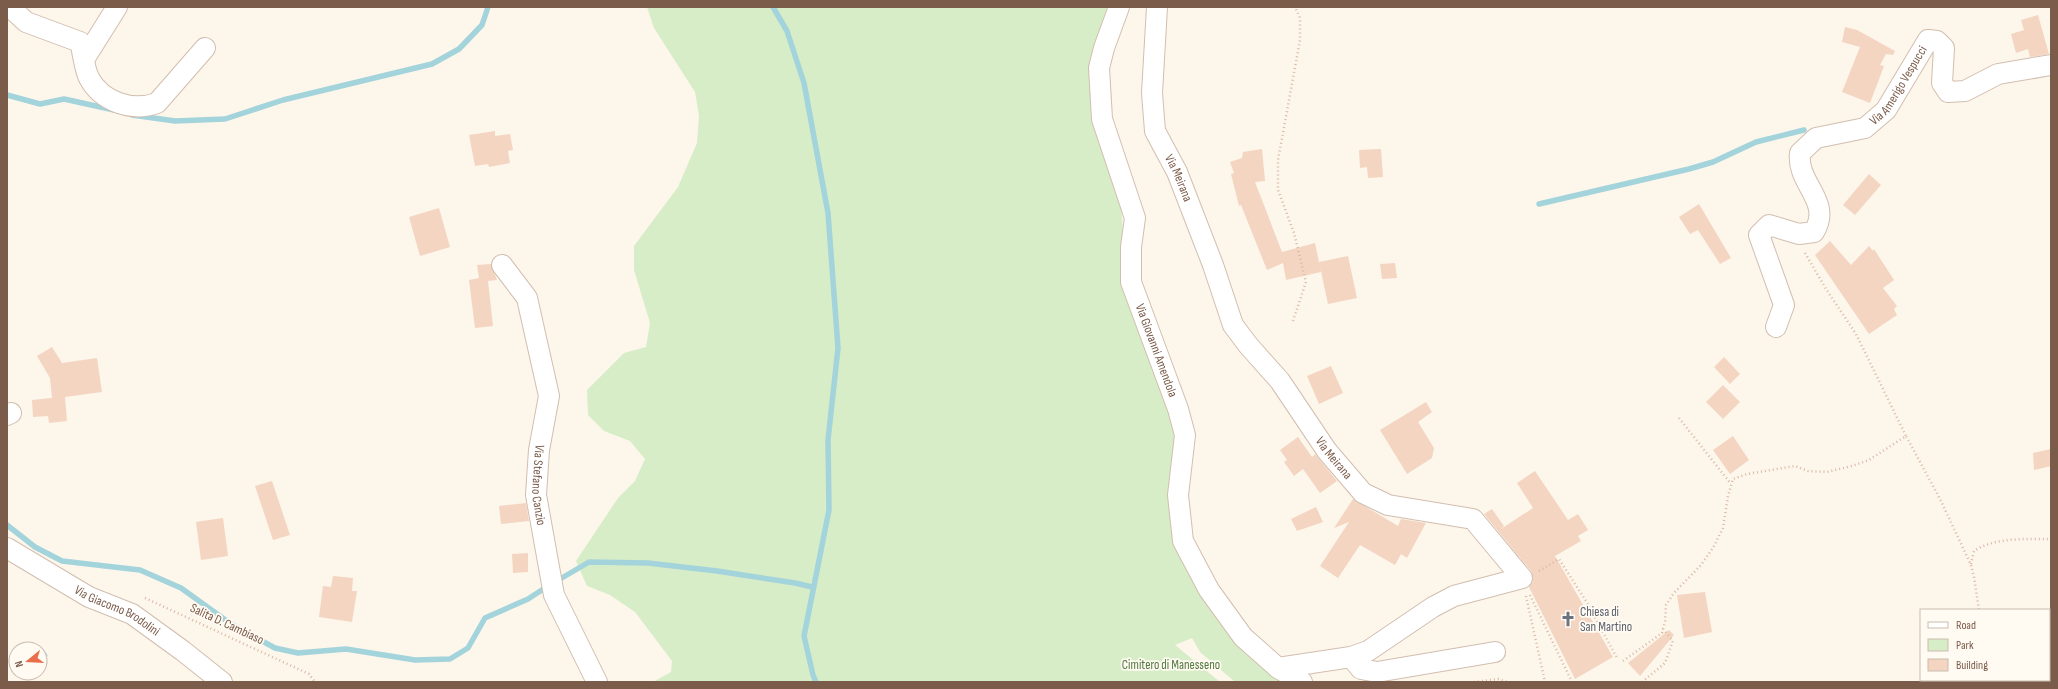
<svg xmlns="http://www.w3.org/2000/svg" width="2058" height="689" font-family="'Sofia Sans Condensed',sans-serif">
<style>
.green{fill:#d7edc7}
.water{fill:#bde3e9;stroke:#a3d3db}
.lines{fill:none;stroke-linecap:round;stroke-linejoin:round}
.stream{stroke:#a3d3db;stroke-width:5.5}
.building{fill:#f4d5c1}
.minor-casing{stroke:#d2beaf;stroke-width:22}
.path{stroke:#dab8a3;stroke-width:2.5;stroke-dasharray:1 3;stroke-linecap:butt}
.minor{stroke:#fff;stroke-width:20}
.labels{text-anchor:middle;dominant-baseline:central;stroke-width:3.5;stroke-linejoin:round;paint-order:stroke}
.street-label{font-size:13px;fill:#7b5c4b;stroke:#fffaf2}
.worship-label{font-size:13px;fill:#5b616d;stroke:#fffaf2;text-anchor:start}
.park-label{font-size:13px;fill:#527a40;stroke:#fffaf2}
</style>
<rect width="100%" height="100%" fill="#fdf6eb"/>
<!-- green -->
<path class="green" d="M647,7h461l-17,48 -1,37 8,49 23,61 4,61 56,149 -11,70 48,132 46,55 18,13h-47l-35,-30 -8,-14 -17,7 45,37h-567l18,-10 1,-11 -37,-49 -25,-17 -23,-9 -11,-25 42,-63 17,-17 10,-22 -15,-18 -26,-10 -16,-16 -1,-25 37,-37 22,-6 4,-24 -16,-53v-24l44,-59 19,-44 2,-27 -4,-24 -41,-64z"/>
<!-- water -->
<path class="water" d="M19,645l12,3h11l5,7 -1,5 -6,5v-16h-24v6l-1,-6z"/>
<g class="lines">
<!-- stream -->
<path class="stream" d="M773,7l14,24 17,52 24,130 10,135 -10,92 1,70 -25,126 9,39 3,7
M7,95l33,9 24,-5 50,11
M132,115l43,6 50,-2 58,-19 149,-36 27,-15 23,-24 6,-18
M1539,204l150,-35 24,-7 43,-20 48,-12
M7,525l28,22 27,14 78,9 41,18 50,36 44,24 23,5 48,-4 69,11 35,-1 18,-11 17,-30 43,-19 20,-13
M555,582l34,-20 59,1 69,8 78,12 17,4"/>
</g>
<!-- building -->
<path class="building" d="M2038,15l11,39 -19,3 -2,-8 -12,4 -5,-19 13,-4 -3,-10z
M1845,27l12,3 38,21 -2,4 -7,-1 -6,11 4,1 -14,37 -28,-11 18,-45 -18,-5z
M495,131v5l15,-2 3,16 -5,1 2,12 -21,4 -1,-3 -13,2 -6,-31z
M1262,149l3,32 -10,1 27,70 33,-9 6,29 -35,8 -3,-17 -16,7 -26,-65 -2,1 -8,-32 3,-1 -4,-11 12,-4 1,-6z
M1381,149l2,28 -15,1 -1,-11 -7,1 -1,-18z
M1869,174l12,11 -26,30 -12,-10z
M1699,204l32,54 -11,6 -22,-34 -8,4 -11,-17z
M439,208l11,39 -30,9 -11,-39z
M1830,241l21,24 18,-19 4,5 1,-2 20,31 -11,8 14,18 -3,3 3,6 -28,19 -54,-79z
M1348,256l9,42 -29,6 -9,-42z
M1395,263l2,15 -15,1 -2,-15z
M491,264l6,16 -9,1 5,45 -18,2 -6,-48 10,-2 -2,-13z
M52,347l10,16 35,-5 5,34 -37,5 2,24 -18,2 -1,-7 -15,1 -1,-17 20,-2 -2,-20 -13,-22z
M1724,357l16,17 -10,10 -16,-17z
M1331,366l12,27 -24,11 -12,-28z
M1723,385l17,17 -17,17 -17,-17z
M1426,402l6,10 -14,10 16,26 -2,10 -25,16 -27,-44z
M1733,436l16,24 -19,14 -17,-24z
M1298,437l14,20 3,-3 22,27 -17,12 -17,-24 -9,7 -10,-14 3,-2 -7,-10z
M2051,449v17l-17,4 -1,-17z
M1535,471l33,49 10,-6 10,16 -10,6 3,5 -26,15 58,101 -38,22 -46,-92 4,-6 -2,-10 -47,-57 8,-5 12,17 -3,3 32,-21 -16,-25z
M272,481l18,54 -17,5 -18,-54z
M1353,499l45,27 3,-7 25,4 -19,35 -6,-4 -6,11 -35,-20 -22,33 -18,-12 29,-44 -15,6z
M526,503l3,18 -28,3 -2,-18z
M1316,507l7,15 -26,9 -6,-12z
M223,518l5,38 -27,4 -5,-38z
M528,553v19l-15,1 -1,-19z
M333,576l20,2 -1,13h5l-5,31 -33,-5 4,-31 8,1z
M1705,592l7,40 -28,6 -7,-43z
M1669,630l5,5 -34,41 -12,-13z"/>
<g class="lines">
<defs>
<g id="minor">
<path id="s1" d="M1119,7l-15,41 -5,20 3,51 33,99 -4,29v35l47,127 7,26 -7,60 5,46 26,49 34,47 35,31 24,14"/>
<path id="s2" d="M1157,7l-5,86 3,38 22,41 36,93 20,60 15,20 32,36 47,70 36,42 25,12 85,14 49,59 -68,18 -21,11 -65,44 -17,6 -73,11"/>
<path d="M7,8l5,1 14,13 54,20c3,10 4,26 9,36 13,24 43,34 68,25l48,-55"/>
<path d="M85,58l32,-51"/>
<path id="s3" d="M502,265l25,33 22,98 -10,54 -3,45 18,100 43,87"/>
<path id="s4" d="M1776,327l8,-22 -25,-70 10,-10 30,9 15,-2c19,-31 -18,-48 -14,-79l16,-15 49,-10 21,-18 42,-70 9,1 7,7 -2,35 6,9 17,-1 33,-17 53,-9"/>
<path d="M7,415l4,-2"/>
<path id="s5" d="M7,548l82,49 43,17 51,37 39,31"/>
<path d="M1351,657l10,12 16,3 118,-20"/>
</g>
</defs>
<!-- minor casing -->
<use href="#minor" class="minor-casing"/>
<!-- path -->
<path class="path" d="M1805,253l21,36 30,45 50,102
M1293,321l13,-39 -12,-49 -16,-43v-30l22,-120v-22l-5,-11
M1679,418l52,66
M1971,564l3,-13c21,-14 53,-12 77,-12
M1539,571l20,-12 27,42 31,57
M1530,595l42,87
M1526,596l19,86
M145,598l164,76 6,8
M1623,661l39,-28 3,-11 1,-17 8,-12 27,-28 12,-17 10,-20 5,-32 5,-17 14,-5 48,-8 13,5 19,1 25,-6 17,-6 37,-24 34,63 31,66 3,12 5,33
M1474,682l24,-3 9,3
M1642,682l23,-19 8,-22 -10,-12
M2004,682v-2"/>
<!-- minor -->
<use href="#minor" class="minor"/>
</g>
<!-- icons -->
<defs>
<symbol id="church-bare" viewBox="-9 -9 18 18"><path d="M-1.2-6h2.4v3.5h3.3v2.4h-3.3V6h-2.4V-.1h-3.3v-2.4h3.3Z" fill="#6b7280" stroke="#fffaf2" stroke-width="2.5" paint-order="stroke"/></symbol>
</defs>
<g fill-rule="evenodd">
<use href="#church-bare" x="1557" y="608" width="22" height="22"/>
</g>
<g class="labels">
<!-- street labels -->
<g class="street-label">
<text stroke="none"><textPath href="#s4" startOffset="369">Via Amerigo Vespucci</textPath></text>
<text stroke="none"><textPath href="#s2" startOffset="177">Via Meirana</textPath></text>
<text stroke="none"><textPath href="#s1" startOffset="357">Via Giovanni Amendola</textPath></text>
<text stroke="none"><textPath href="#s2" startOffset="501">Via Meirana</textPath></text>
<text stroke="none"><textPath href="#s3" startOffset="232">Via Stefano Canzio</textPath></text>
<text stroke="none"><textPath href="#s5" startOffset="127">Via Giacomo Brodolini</textPath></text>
<text transform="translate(227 624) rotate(25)">Salita D. Cambiaso</text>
</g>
<!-- worship labels -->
<g class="worship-label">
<text x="1580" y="612">Chiesa di<tspan x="1580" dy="15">San Martino</tspan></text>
</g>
<!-- park labels -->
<g class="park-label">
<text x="1171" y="665">Cimitero di Manesseno</text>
</g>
</g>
<!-- border -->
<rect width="2058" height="689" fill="none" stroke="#7b5c4b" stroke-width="16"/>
<!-- legend -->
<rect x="1920" y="609" width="130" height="72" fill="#fffaf2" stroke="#cabbaf"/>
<rect x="1928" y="622" width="20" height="6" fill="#ffffff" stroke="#cabbaf"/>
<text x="1956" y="629" font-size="12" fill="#7b5c4b">Road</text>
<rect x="1928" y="639" width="20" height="12" fill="#d7edc7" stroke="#cabbaf"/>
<text x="1956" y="649" font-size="12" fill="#7b5c4b">Park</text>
<rect x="1928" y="659" width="20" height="12" fill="#f4d5c1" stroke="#cabbaf"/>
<text x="1956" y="669" font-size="12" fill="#7b5c4b">Building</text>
<!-- north arrow -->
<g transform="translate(28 661) rotate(252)"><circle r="19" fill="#fffaf2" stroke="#cabbaf"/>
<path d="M0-3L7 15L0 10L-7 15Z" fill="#eb6e4c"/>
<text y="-6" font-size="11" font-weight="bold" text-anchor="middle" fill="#7b5c4b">N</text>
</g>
</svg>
